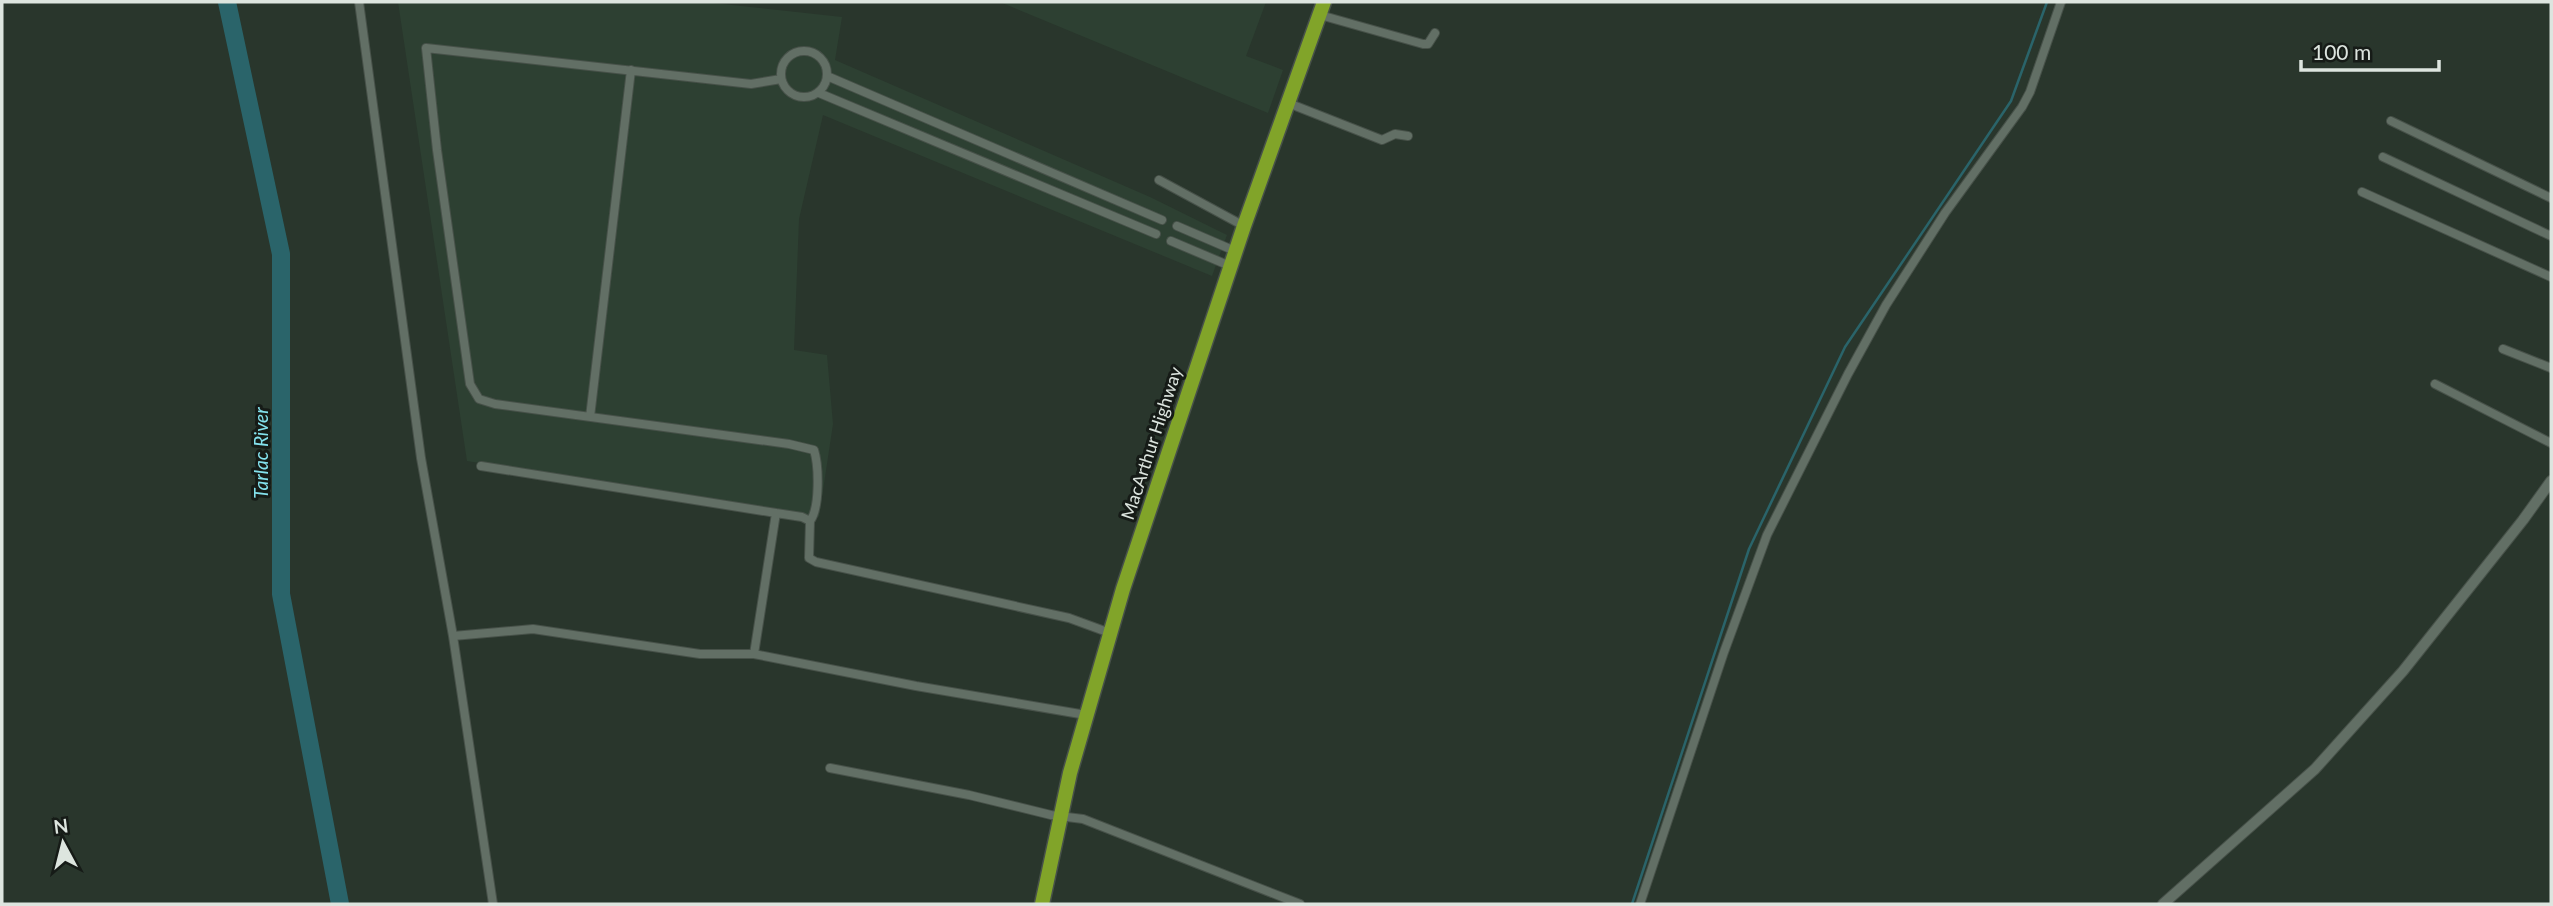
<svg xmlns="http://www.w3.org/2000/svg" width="2553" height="906" font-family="Lato,sans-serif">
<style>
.built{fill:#2d4032}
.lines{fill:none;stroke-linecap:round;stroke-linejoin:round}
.stream{stroke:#2a646a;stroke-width:2.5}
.river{stroke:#2a646a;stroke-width:18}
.minor-casing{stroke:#475149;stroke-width:10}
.tertiary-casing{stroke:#475149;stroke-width:12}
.trunk-casing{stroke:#475149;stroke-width:17}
.minor{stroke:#626f65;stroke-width:8}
.tertiary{stroke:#626f65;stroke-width:10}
.trunk{stroke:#81a429;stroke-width:14}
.labels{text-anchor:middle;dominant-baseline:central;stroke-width:6;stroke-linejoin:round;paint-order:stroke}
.street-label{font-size:18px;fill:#dde5df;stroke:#161b17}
.water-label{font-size:19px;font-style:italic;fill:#84e2ed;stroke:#161b17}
</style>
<rect width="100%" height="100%" fill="#29362c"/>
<!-- built -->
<path class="built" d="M398,2h307l137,15 -7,43 315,137 77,38 -15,41 -389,-161 -24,104 -5,131 33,5 6,69 -14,93 -352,-56z
M1000,2h266l-20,54 37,14 -15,43z"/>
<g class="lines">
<!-- stream -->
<path class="stream" d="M1632,904l117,-355 96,-202 166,-246 36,-99"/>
<!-- river -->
<path class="river" d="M227,2l54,252v340l59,310"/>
<defs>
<path id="minor" d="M359,2l62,456 32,178 40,268
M1320,15l103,29h5l7,-11
M781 74a23 23 0 1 1 46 0a23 23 0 1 1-46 0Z
M827,76l335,144
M781,79l-30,5 -325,-36 11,102 33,234 9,15 16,5 294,40 25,6c5,16 6,58 -4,71
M819,93l337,141
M1288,103l94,37 13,-6 13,2
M2391,121l160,77
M2383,157l168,79
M1159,180l85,46
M2362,192l189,85
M1177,226l58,25
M1171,241l59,25
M2503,349l48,19
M2435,384l116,59
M590,417l41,-347
M481,466l295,47 -22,141
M776,513l26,4 8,4 -1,37 7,4 253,56 41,15
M453,636l80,-7 167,25h54l162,32 170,29
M830,768l139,27 82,20 32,4 217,85
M1640,904l84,-252 43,-117 81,-161 38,-69 59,-92 77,-106 8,-15 31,-90"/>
<path id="tertiary" d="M2163,904l152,-135 88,-98 120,-151 28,-39"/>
<path id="trunk" d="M1042,904l28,-131 53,-184 121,-363 80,-224"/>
</defs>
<!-- minor casing -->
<use href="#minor" class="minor-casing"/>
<!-- tertiary casing -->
<use href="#tertiary" class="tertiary-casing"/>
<!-- trunk casing -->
<use href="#trunk" class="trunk-casing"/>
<!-- minor -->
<use href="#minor" class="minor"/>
<!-- tertiary -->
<use href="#tertiary" class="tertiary"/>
<!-- trunk -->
<use href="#trunk" class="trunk"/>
</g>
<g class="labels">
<!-- street labels -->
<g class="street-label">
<text transform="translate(1151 443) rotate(-72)">MacArthur Highway</text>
</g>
<!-- water labels -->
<g class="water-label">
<text transform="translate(260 453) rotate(-90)">Tarlac River</text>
</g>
</g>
<!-- border -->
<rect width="2553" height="906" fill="none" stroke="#dde5df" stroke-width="7"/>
<!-- north arrow -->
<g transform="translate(63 843) rotate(353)" stroke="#161b17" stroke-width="5" paint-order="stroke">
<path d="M0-5L12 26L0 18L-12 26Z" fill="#dde5df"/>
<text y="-10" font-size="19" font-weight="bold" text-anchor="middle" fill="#dde5df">N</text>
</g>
<!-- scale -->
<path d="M2301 60v10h138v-10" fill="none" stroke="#dde5df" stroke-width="3.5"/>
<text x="2312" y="60" font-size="21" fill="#dde5df" stroke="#161b17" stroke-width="5" paint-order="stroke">100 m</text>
</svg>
